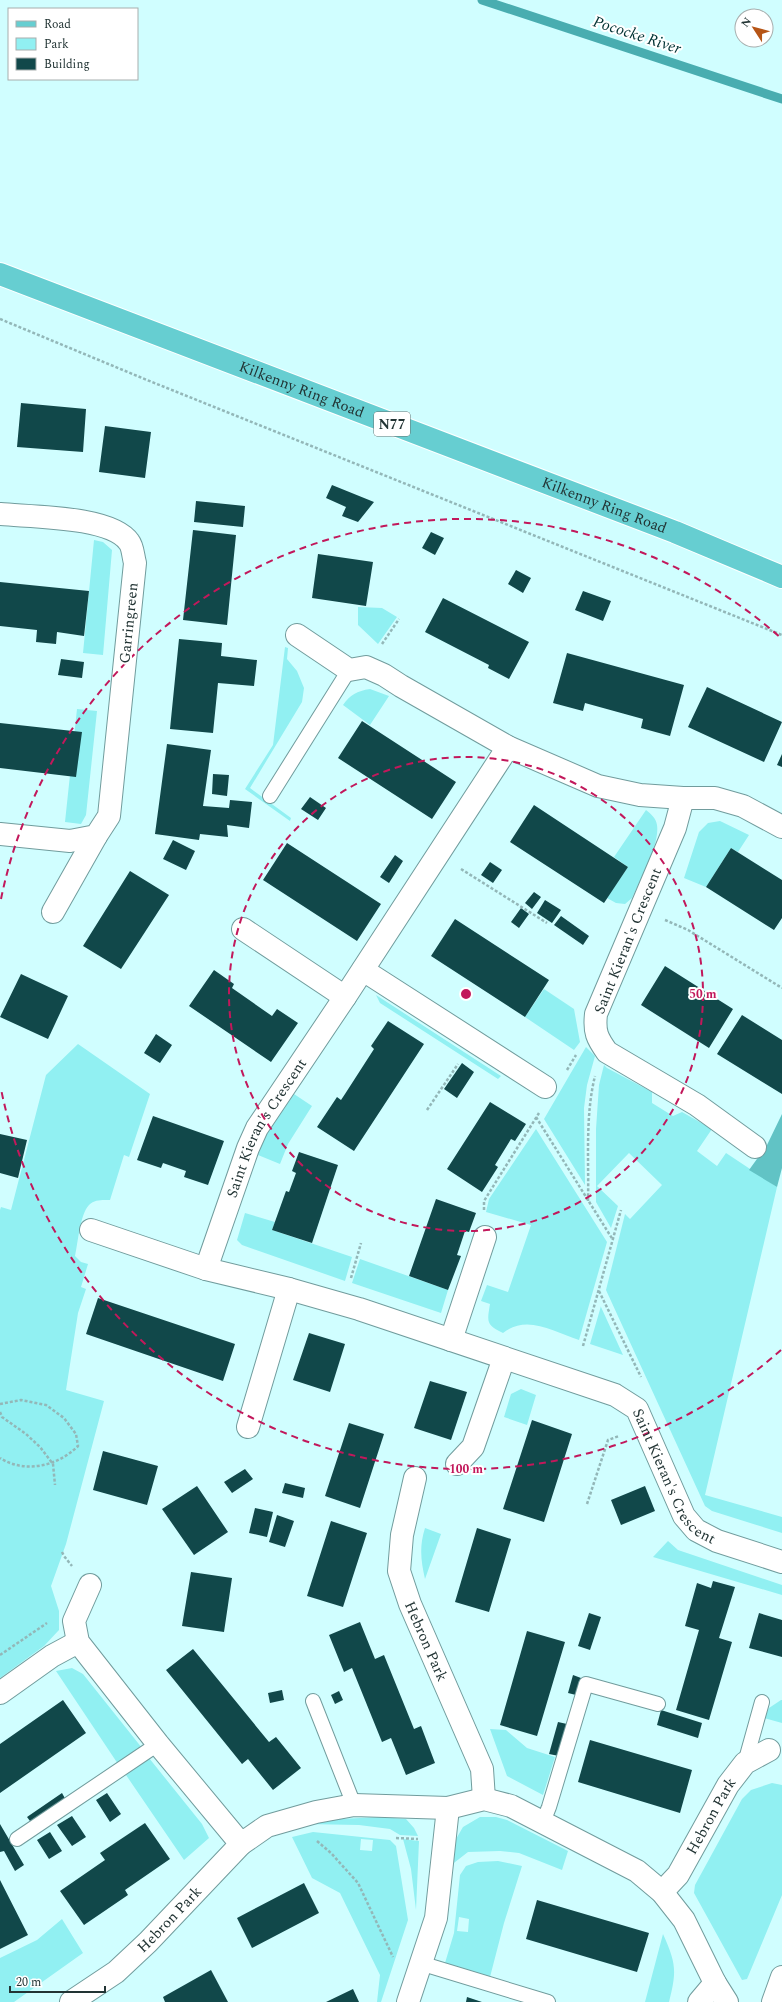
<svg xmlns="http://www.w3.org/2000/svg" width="782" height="2002" font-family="Spectral,serif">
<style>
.green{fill:#91f0f2;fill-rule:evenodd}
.forest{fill:#61c3c5}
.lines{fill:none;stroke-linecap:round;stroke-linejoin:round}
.stream{stroke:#49adb0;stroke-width:9}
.building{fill:#11484a}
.lane-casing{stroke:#719c9d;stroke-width:16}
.street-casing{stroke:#719c9d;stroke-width:24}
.primary-casing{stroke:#fff;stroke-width:24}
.path{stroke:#93b7b8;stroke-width:2.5;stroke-dasharray:3 2;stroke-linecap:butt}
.lane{stroke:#fff;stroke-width:14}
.street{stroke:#fff;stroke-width:22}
.primary{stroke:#66ced1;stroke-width:22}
.ring{fill:none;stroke:#c2185b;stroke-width:2;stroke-dasharray:7 5}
.labels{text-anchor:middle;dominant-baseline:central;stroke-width:4;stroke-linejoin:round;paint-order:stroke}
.shield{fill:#fff;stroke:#647171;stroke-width:1}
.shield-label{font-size:14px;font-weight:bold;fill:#223434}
.street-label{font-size:15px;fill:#223434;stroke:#fff}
.water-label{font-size:16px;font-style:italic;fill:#003233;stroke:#fff}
.centre{fill:#c2185b;stroke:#fff;stroke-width:2}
.ring-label{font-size:12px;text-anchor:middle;font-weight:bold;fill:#c2185b;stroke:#fff;stroke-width:4;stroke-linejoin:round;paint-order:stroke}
</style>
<rect width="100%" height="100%" fill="#d0feff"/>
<!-- green -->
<path class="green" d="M94,540l9,2 9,8 -9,105 -20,-2z
M358,607l24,1 15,9 -19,27 -20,-19z
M285,647l3,1 -1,11 10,12 7,17 -2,14 -52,86 41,30 -1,3 -45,-32 28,-44z
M370,689l19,7 -19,29 -27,-20c7,-10 14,-14 27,-16z
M77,709l20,2 -11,104 -5,9 -16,-2z
M646,810c5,4 10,8 11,15 3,19 -17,55 -25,73l-7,6 -9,-1 -9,-5 21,-31 -14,-10z
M720,821l29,14 -11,17 -7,-4 -25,39 -22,-9 15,-46 9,-9z
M544,989l30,20 6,33 -6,8 -49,-33z
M376,995l125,81 -3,3 -118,-76z
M78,1044l72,50 -21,63 -5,-2 -14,45c-7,0 -15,-1 -21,5 -9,9 -11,38 -14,51l6,6 7,2 -7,23 5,2 -8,24 -12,77 38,11 -38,143 -15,42 8,25v19l-15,16 -44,32v-468l1,-3 10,3 35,-135z
M586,1047l9,9 -8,29 -3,23 1,77 -41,-66z
M604,1065l3,3 45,24v11l21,13 9,-4 30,17 -15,22 20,15 9,-13 51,34 -72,308 77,22v16l-70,-22 -7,-5 -99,-216 19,-76 5,5 32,-34 -33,-32 -32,33 21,20 -7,22 -15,-26v-73l3,-44z
M294,1094l18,12 -24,38 -8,20 -22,-9 7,-18z
M536,1129l71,113 -28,98c-25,-8 -52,-26 -76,-7 -17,-8 -16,-11 -13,-29l-9,-3 6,-16 21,7 23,-67 -45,-13 3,-13z
M245,1213l30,9 -3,8 80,27 -7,24 -103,-36 -5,-5z
M360,1259l88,31 -7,23 -89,-30z
M601,1306v1l22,48 -33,-11z
M521,1389l15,6 -9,30 -23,-8 7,-23z
M425,1528l16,6 -16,45c-4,-18 -6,-32 0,-51z
M668,1541l10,9 104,35v10l-129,-38z
M72,1668l11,6 59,74 -24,16 -62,-93z
M781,1700h1v23l-18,-5 5,-10z
M490,1729l16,1 21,18 28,9 -12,38 -36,-19z
M149,1758l53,66 7,14 -25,22 -58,-85z
M772,1783l10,2v110l-35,84 -5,1 -48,-87 1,-8 47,-86 9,-9z
M381,1817l25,2 8,9 4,8 -18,-1 -10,-6 -31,-4 -55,-1 35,-5z
M480,1817h16l11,3 61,31 -6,19 -43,-17 -19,-2 -32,1 -18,14 6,-27 7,-12z
M313,1832l77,8 6,6 12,74 -27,82h-4l3,-27 -40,-82 -28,-15 -20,-41zM361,1839l12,1 -1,11 -12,-1z
M403,1839l16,2 -3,69 -5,-41z
M498,1861l24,5 -18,57 -14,54 -45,-14 9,-30 6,-58 6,-9 12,-4zM459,1917l10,2 -1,13 -11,-1z
M62,1919l21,34 -69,49h-14v-44l37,-18z
M663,1934c13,29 14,37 6,68h-24z"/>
<!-- forest -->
<path class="forest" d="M782,1114v54l-5,19 -28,-17 18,-25z"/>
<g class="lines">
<!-- stream -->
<path class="stream" d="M482,0l300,99"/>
</g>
<!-- building -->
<path class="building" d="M21,403l65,6 -3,43 -66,-5z
M105,426l46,6 -6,46 -46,-6z
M332,485l42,17 -16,20 -16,-6 4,-9 -20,-9z
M196,501l49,5 -2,21 -49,-5z
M193,530l43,5 -9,90 -44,-5z
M431,532l13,6 -9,17 -13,-7z
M318,554l55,8 -7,44 -54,-8z
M516,570l15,8 -8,15 -15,-9z
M0,582l89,9 -5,45 -27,-4 -1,12 -20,-2 1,-12 -37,-4z
M583,591l28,10 -8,20 -28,-11z
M443,598l86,44 -20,37 -21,-11 1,-3 -64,-33z
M179,639l43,4 -1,13 36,4 -3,26 -36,-3 -5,50 -43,-4z
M567,653l117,32 -14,51 -29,-8 2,-9 -58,-16 -2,8 -30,-8z
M61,659l23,3 -2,16 -24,-3z
M707,687l75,35 -18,40 -76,-35z
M362,721l94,61 -24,37 -94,-61z
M0,723l82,9 -6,45 -76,-9z
M167,744l44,6 -8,56 26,2 1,-8 22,2 -3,26 -22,-3 1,12 -28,-3 -1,6 -44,-6z
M782,754v13l-5,-2z
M213,774l16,1 -2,21 -15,-2z
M310,797l16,11 -8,12 -17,-11z
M534,805l94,62 -24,36 -94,-61z
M173,840l22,11 -9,19 -23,-11z
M287,843l94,61 -24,37 -94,-61z
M731,848l51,32v38l-8,12 -68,-43z
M395,855l8,6 -14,22 -9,-6z
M490,862l12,8 -9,13 -12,-8z
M130,871l39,24 -48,74 -38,-23z
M534,892l7,5 -9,12 -7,-6z
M545,900l16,10 -9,13 -15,-10z
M521,908l8,6 -10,14 -8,-6z
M561,916l28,20 -6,9 -29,-20z
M455,919l94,61 -24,37 -94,-61z
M665,966l68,43 -24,39 -68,-43z
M214,970l20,14 -2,4 40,28 5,-7 21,14 -27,39 -82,-56z
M21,974l47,22 -20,43 -48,-22z
M742,1015l40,25v54l-65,-40z
M388,1021l36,23 -70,107 -37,-24 20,-30 4,3 4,-6 29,-45 -3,-3z
M156,1034l16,11 -12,18 -16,-10z
M462,1063l12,9 -17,26 -13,-9z
M490,1102l36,22 -11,17 -4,-2 -16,26 3,2 -16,25 -35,-23z
M153,1116l71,25 -16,44 -24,-8 2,-6 -23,-8 -2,5 -24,-8z
M0,1134l27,6 -9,38 -18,-5z
M299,1152l39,13 -26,78 -40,-13 14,-39 3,1 7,-19 -4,-2z
M436,1199l40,14 -7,19 -4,-1 -8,24 4,1 -13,34 -39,-14z
M98,1298l137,46 -12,37 -137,-47z
M309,1333l36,11 -15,48 -37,-12z
M430,1381l37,11 -16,48 -37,-12z
M532,1420l40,14 -28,88 -41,-13z
M349,1423l35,11 -24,74 -35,-12z
M103,1451l55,15 -11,39 -54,-15z
M245,1469l8,10 -21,14 -8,-11z
M285,1483l20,5 -2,10 -21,-5z
M197,1486l31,46 -34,23 -32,-46z
M645,1486l10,25 -34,14 -10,-25z
M255,1508l18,4 -6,25 -18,-4z
M277,1515l17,6 -9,26 -16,-5z
M331,1521l36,12 -24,74 -36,-11z
M477,1528l34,11 -22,73 -34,-10z
M191,1572l41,6 -8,54 -42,-6z
M713,1581l22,6 -16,51 13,4 -23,78 -33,-10 23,-80 -14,-4 12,-43 14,5z
M589,1613l12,4 -11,33 -12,-4z
M759,1613l23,7v37l-33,-9z
M360,1622l15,37 9,-4 30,74 7,-3 14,37 -29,12 -15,-37 -9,4 -30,-74 -8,4 -15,-37z
M527,1631l38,11 -28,94 -37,-11z
M193,1649l76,93 7,-5 25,31 -28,22 -25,-31 -6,5 -76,-94z
M573,1675l8,3 -5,17 -8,-2z
M282,1690l2,10 -14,3 -2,-10z
M339,1691l4,9 -8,4 -4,-9z
M63,1700l23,33 -86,60v-49z
M661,1710l41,13 -4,15 -41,-13z
M558,1722l9,2 -8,32 -10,-2z
M590,1740l102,30 -12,43 -102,-31z
M62,1793l5,9 -34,23 -6,-8z
M107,1793l14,21 -11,8 -14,-22z
M72,1816l14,21 -14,9 -15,-21z
M145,1823l25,36 -45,31 3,5 -44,30 -24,-34 45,-31 -5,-7z
M0,1824l24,41 -9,6 -11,-20 -4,1z
M50,1832l12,19 -13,8 -12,-19z
M0,1880l28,55 -28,14z
M304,1883l15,30 -67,35 -15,-30z
M537,1900l112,33 -12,39 -111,-33z
M211,1970l17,32h-63l-2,-5z
M353,1989l6,13h-33z
M467,1997l15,5h-16z"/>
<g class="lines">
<defs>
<path id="lane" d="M270,796l79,-126
M313,1701l41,104
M745,1763l17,-61
M543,1822l6,-15 37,-123 72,20
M17,1839l141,-95
M420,1963l128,39"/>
<g id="street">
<path d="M0,514c31,3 111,2 129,28 4,5 4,14 6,21l-26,253 -13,20 -26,5 -70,-7"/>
<path d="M297,635l52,35 17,-3 18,8 17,11 107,61 90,39 42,9 43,3h32l28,8 39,21"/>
<path d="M683,798l-8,30 -79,186c-2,18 1,24 11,38l90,53 58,42"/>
<path d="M53,912l43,-76"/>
<path d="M243,929l102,68"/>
<path d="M363,970l182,117"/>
<path id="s1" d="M91,1230l115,39 83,20 70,20 256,86 22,14 47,107 12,14 21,11 65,21"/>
<path id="s2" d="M206,1269l42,-121 9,-20 88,-131 163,-250"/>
<path d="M451,1340l34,-103"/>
<path d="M248,1427l41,-138"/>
<path d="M457,1464l16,-17 31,-89"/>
<path id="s3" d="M415,1478l-13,57 -3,36 11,33 72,165 2,30"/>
<path d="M90,1585l-16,36 4,21 80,102 83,100 26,-18 49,-14 38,-7 94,3 36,-9 27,7 126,65 25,21 22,28 31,63 12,19"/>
<path d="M0,1693l52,-37 26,-14"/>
<path id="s4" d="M662,1892l16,-17 50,-90 17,-22 24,-13"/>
<path id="s5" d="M71,2002l45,-30 32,-30 93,-98"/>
<path d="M408,2002l28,-84 12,-110"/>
<path d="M699,2002l16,-19"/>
<path d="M773,2002l9,-25"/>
</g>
<g id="primary">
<path id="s6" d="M0,274l675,258 107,45"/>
</g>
</defs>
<!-- lane casing -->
<use href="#lane" class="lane-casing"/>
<!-- street casing -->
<use href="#street" class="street-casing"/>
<!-- primary casing -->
<use href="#primary" class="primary-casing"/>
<!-- path -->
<path class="path" d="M0,319l147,61 635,255
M382,644l17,-25
M461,869l86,54
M665,920l23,10 94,58
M567,1070l9,-15
M427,1110l31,-46
M536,1117l77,123
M588,1201c1,-40 -3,-85 7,-125
M484,1210v-9l55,-88
M351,1278l10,-35
M599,1291l42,86
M583,1346l38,-136
M0,1404l21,-4 25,5 18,13 12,16 2,12c-20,20 -53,28 -78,12
M0,1412l2,5 24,17 14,13 13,17 2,21
M587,1504l21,-64 11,-4
M62,1552l2,4 8,10
M0,1655l47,-32
M396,1838l22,1
M317,1841l14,12 27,30 35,74"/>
<!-- lane -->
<use href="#lane" class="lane"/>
<!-- street -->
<use href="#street" class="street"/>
<!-- primary -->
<use href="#primary" class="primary"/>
</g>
<!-- distance rings -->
<g class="ring">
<circle cx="466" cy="994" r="237"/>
<path d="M781 1350A475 475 0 0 1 1 1089M1 899A475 475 0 0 1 781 638"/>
</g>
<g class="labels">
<!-- shield labels -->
<rect class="shield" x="374" y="412" width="36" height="24" rx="3"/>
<g class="shield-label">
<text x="392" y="424">N77</text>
</g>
<!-- street labels -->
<g class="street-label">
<text stroke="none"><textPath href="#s6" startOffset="323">Kilkenny Ring Road</textPath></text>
<text stroke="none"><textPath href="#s6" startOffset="647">Kilkenny Ring Road</textPath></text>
<text transform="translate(129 623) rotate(-84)">Garringreen</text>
<text transform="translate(628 941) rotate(-68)">Saint Kieran's Crescent</text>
<text stroke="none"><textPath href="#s2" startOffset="154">Saint Kieran's Crescent</textPath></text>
<text stroke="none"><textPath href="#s1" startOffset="654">Saint Kieran's Crescent</textPath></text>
<text stroke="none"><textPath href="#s3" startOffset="170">Hebron Park</textPath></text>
<text stroke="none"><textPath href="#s4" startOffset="91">Hebron Park</textPath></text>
<text stroke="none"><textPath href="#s5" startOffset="129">Hebron Park</textPath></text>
</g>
<!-- water labels -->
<g class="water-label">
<text transform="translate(637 35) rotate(18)">Pococke River</text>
</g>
</g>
<circle cx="466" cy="994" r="6" class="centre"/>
<g class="ring-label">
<text x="703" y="998">50 m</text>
<text x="466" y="1473">100 m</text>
</g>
<!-- legend -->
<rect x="8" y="8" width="130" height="72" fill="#ffffff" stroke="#a7aeae"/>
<rect x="16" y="21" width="20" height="6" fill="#66ced1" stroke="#a7aeae"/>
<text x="44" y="28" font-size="12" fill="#223434">Road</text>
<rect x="16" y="38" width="20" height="12" fill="#91f0f2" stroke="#a7aeae"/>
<text x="44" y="48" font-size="12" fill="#223434">Park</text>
<rect x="16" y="58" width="20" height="12" fill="#11484a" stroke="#a7aeae"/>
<text x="44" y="68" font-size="12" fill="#223434">Building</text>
<!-- north arrow -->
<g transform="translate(754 28) rotate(306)"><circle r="19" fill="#ffffff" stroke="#a7aeae"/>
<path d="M0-3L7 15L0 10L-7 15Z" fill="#b65516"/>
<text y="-6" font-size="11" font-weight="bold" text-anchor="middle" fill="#223434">N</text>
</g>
<!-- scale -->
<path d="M10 1986v6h95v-6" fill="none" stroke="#223434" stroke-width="2"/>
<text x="16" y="1986" font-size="12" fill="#223434" stroke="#ffffff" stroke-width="3" paint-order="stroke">20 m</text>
</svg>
